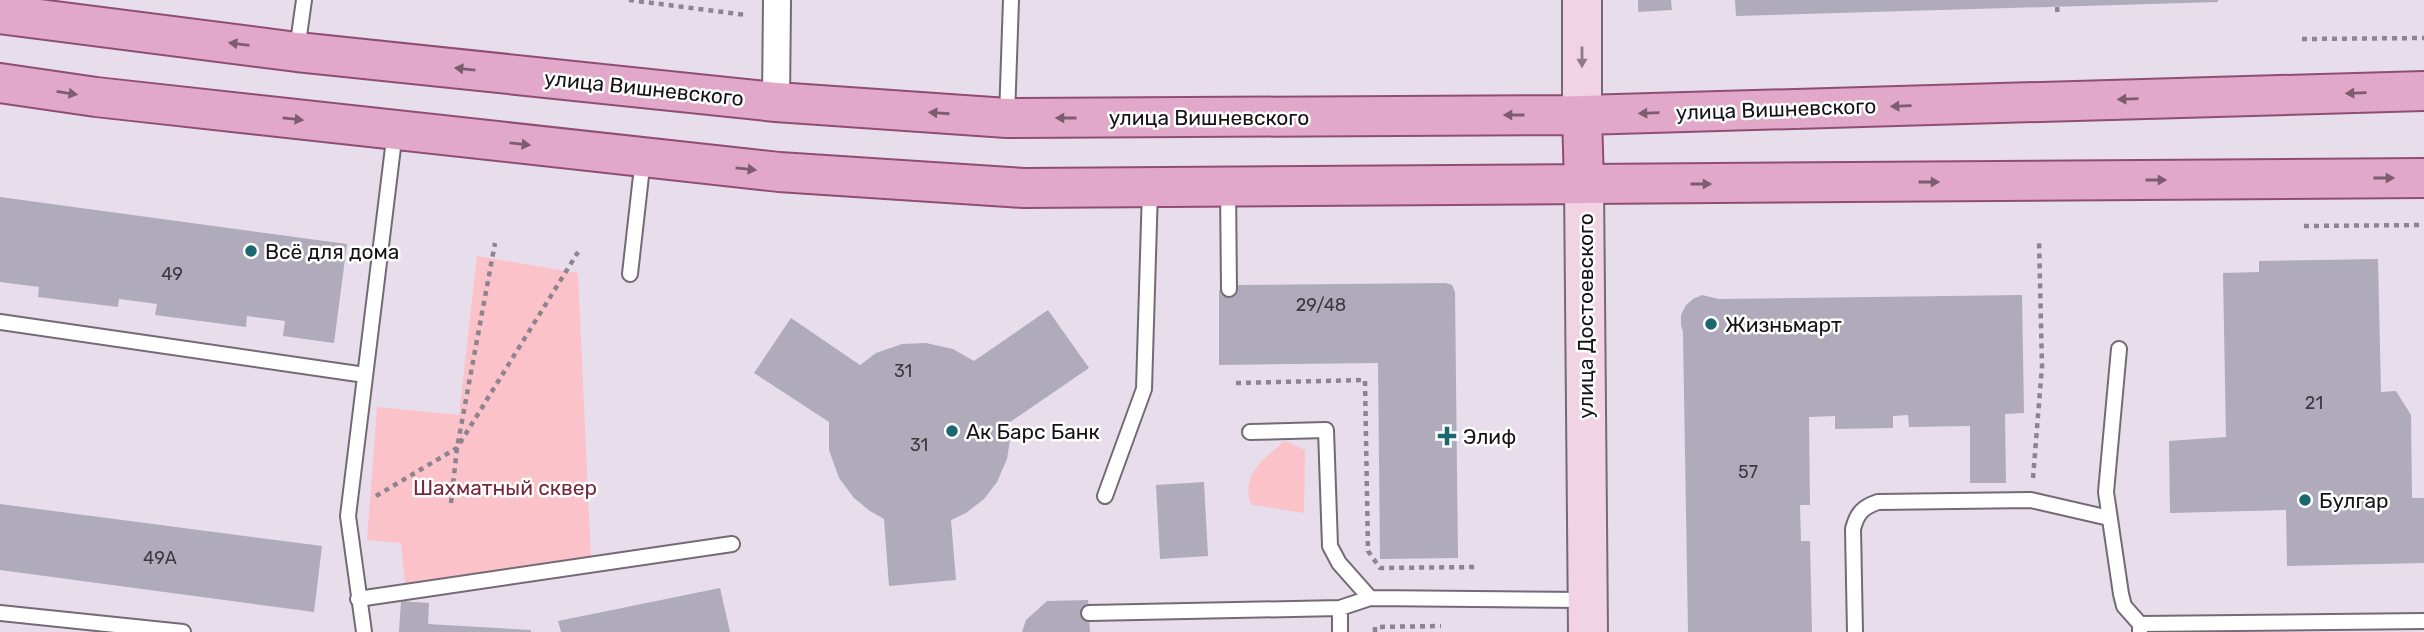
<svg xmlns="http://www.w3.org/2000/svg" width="2424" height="632" font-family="Rubik,sans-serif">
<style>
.green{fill:#fcc2ca}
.building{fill:#afabba}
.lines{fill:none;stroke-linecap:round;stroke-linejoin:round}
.lane-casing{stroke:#746a75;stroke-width:18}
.street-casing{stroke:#746a75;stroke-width:30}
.secondary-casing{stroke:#746a75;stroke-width:42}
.primary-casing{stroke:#8e4e73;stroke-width:42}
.path{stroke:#8c848e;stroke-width:4.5;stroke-dasharray:5 5;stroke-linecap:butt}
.lane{stroke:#fff;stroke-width:14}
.street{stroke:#fff;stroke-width:26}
.secondary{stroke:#f1d4e4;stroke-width:38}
.primary{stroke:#e2a8c9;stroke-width:38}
.oneway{fill:#7c5d70}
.oneway2{fill:#8e7d87}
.poi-dot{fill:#1a676e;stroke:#fff;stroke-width:2.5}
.labels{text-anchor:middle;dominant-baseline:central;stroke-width:5;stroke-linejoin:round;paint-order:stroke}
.number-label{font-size:18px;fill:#3c383f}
.street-label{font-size:21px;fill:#161216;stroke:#fff}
.poi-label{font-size:21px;fill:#161216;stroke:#fff;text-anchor:start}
.park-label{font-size:21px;fill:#742839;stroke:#fff}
</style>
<rect width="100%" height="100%" fill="#e8ddea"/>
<!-- green -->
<path class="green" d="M477,256l101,17 13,286 -186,25 -4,-41 -34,-3 10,-133 82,8z
M1285,441l20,9 -1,63 -52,-8c-14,-28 14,-49 33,-64z"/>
<!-- building -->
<path class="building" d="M1638,0h33l1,10 -34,2z
M1735,0h483v2l-482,14z
M0,197l347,47 -13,99 -51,-7 2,-15 -38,-5 -1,11 -91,-12 2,-11 -38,-5 -1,8 -80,-10 1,-10 -39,-5z
M2378,259l3,133 15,-1 15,24 1,83h12v65l-137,3 -1,-56 -116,3 -1,-72 57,-4 -3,-164 36,-1v-11z
M1446,283l6,2 3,7 3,266 -78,1 -2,-196 -159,2v-75l19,-1 -1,-4z
M1702,295l17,4 303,-4 2,118 -19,1 1,69h-36v-57l-61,1 -1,-12 -15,1v12l-58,1v-13l-26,1 1,88h-10l1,36h9l2,91h-124l-5,-300 -2,-7v-10l5,-10 7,-6z
M1048,310l41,58 -79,54v18l-3,19 -10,23 -13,17 -18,14 -15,7 5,60 -67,6 -5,-67 -14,-8 -16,-13 -15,-20 -10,-28v-28l-75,-49 37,-55 69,47 16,-12 26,-9 24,-1 27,6 21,12z
M1204,482l4,74 -48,3 -4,-74z
M0,504l322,42 -8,66 -314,-42z
M720,588l10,44h-169l-3,-11z
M1088,600l2,32h-68l4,-12 21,-19z
M401,601l28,2 -1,21 103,6v2h-132z"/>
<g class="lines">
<defs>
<path id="lane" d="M297,50l7,-50
M1007,117l4,-117
M1228,188l1,101
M630,274l13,-116
M0,322l365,53
M2119,349l-13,143 15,102 3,12 16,18v8
M1250,432l76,-2 4,116 9,17 31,35 216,2
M1105,496l39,-107 6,-200
M358,599l374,-55
M0,613l183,19
M1089,613l251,-5
M2140,624l284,-3
M364,632l-16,-116 47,-385
M1340,632v-24l30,-10
M1855,632l-2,-103c4,-16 10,-22 25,-27l153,-2 78,18"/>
<path id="street" d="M776,102l1,-102"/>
<path id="secondary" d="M1582,0v115
M1584,184l4,448"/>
<path id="primary" d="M0,14l297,38 479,50 231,16 575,-3 842,-24
M0,83l96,14 683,75 245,16 1400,-10
M1582,115l2,69"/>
</defs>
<!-- lane casing -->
<use href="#lane" class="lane-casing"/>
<!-- street casing -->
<use href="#street" class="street-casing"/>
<!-- secondary casing -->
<use href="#secondary" class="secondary-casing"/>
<!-- primary casing -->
<use href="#primary" class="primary-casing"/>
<!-- path -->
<path class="path" d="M629,0l117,15
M2057,7l1,10
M2302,39l122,-1
M2304,226l120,-1
M1236,383l129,-3 3,171 12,17 99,-1
M2033,478l9,-112 -3,-125
M376,496l81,-48 121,-196
M451,503l6,-55 38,-205
M1375,632v-5l66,-1"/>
<!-- lane -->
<use href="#lane" class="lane"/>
<!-- street -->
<use href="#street" class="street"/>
<!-- secondary -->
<use href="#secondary" class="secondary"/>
<!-- primary -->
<use href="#primary" class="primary"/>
</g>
<!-- one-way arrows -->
<defs><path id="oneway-solid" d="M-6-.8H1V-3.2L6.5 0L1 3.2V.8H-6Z" transform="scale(1.75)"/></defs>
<g class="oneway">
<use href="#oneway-solid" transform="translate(239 44) rotate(-173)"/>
<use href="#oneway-solid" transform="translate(465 69) rotate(-174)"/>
<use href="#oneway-solid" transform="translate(67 93) rotate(9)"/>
<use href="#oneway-solid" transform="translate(2356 93) rotate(178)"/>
<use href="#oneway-solid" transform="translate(2128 99) rotate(178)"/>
<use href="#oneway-solid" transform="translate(1901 106) rotate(178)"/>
<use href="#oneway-solid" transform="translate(939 113) rotate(-176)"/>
<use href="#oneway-solid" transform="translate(1649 113) rotate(178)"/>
<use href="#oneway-solid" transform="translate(1514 115) rotate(180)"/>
<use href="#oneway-solid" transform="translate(1066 118) rotate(180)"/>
<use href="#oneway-solid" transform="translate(293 119) rotate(6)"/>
<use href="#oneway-solid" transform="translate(520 144) rotate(6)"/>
<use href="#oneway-solid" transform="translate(746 169) rotate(6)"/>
<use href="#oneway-solid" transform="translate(2384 178)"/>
<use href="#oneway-solid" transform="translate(2156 180)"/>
<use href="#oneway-solid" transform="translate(1929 182)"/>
<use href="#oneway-solid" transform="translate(1701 184)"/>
</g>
<use class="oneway2" href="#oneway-solid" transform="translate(1582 57) rotate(90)"/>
<!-- markers -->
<g class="poi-dot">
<circle cx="251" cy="251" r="7"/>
<circle cx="1711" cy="324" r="7"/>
<circle cx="952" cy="431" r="7"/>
<path d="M1443.5 425.5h7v7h7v7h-7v7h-7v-7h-7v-7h7z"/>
<circle cx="2305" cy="500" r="7"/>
</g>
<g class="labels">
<!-- number labels -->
<g class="number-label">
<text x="172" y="274">49</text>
<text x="1321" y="305">29/48</text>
<text x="903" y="371">31</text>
<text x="2314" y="403">21</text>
<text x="919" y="445">31</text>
<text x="1748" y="472">57</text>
<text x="160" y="558">49А</text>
</g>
<!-- street labels -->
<g class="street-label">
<text transform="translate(644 88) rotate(6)">улица Вишневского</text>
<text transform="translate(1776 109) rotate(-2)">улица Вишневского</text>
<text x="1209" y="117">улица Вишневского</text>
<text transform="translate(1585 316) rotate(-90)">улица Достоевского</text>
</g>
<!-- poi labels -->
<g class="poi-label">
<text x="265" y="251">Всё для дома</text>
<text x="1725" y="324">Жизньмарт</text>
<text x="966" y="431">Ак Барс Банк</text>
<text x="1463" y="436">Элиф</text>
<text x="2319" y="500">Булгар</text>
</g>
<!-- park labels -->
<g class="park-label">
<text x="505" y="487">Шахматный сквер</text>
</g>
</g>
</svg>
